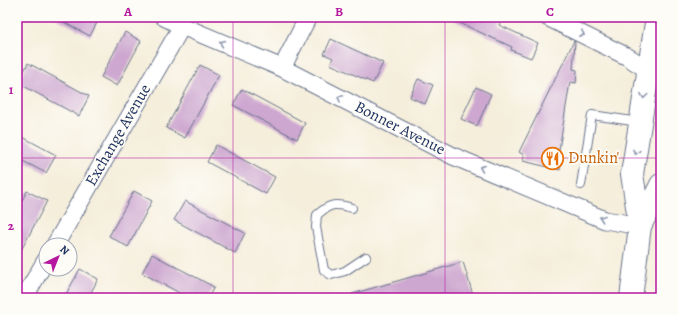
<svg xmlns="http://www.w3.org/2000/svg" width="678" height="315" font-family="Alegreya,serif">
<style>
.building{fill:#cda7d0}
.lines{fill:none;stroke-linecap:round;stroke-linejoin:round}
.lane-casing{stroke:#67728a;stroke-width:10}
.street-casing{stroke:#67728a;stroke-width:19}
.secondary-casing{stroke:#67728a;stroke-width:24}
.lane{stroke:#fff;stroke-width:8}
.street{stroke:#fff;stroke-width:17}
.secondary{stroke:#fff;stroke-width:22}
.oneway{stroke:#8d97ae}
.grid{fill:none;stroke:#b5179e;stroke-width:1;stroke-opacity:0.55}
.labels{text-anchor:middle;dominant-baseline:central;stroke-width:3.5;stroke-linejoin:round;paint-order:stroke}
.street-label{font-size:16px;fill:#1b2f5e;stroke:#fdfcf7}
.food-label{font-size:16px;fill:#c56008;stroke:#fdfcf7;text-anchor:start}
.neatline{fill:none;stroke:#b5179e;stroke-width:1.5}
.grid-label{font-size:13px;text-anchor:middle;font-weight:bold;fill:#b5179e}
</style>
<rect width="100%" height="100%" fill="#fdfcf7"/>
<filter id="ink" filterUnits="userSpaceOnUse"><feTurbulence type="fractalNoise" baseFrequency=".025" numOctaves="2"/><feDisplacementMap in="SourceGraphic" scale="8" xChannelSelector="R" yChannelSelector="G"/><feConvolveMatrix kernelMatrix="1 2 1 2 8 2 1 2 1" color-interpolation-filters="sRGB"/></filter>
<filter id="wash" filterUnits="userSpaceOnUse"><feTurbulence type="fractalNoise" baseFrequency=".012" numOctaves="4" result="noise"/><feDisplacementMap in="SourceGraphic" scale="16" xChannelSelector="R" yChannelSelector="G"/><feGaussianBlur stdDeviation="0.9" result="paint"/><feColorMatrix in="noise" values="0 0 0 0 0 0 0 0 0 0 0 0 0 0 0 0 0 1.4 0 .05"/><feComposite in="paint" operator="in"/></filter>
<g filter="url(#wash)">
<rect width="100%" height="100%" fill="#f5eedb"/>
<g id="blocks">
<!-- building -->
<path class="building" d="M54,17h46l-10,19z
M447,17h45l9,4 -2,4 39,18 -7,15 -20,-8 1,-3z
M125,32l16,9 -24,45 -16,-9z
M331,39l52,24 -10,20 -43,-19 3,-6 -9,-4z
M574,41l1,1 -2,27 4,1 -1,13 -6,-1 -12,74 4,1 -2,13 -37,-9 1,-6 -5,-3z
M28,63l61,33 -10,20 -61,-33z
M200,65l19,10 -34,63 -19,-10z
M418,79l15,6 -8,19 -15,-7z
M476,87l15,7 -14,32 -16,-7z
M242,89l63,34 -8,16 -64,-34z
M17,134l39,21 -10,18 -29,-15z
M216,145l59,32 -9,17 -59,-32z
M27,191l20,10 -30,57v-48z
M134,191l18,10 -24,46 -19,-11z
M185,201l60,32 -10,20 -61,-33z
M152,254l62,33 -6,11h-19l-47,-25z
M463,262l11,36h-122v-4z
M80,269l18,10 -10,19h-24z"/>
</g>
</g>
<g filter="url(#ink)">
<use href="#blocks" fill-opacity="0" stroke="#67728a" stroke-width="1"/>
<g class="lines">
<defs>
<path id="lane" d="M581,185l11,-70 47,7
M352,208c-16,-5 -22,-5 -35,7l-1,12 8,43 7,5 14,-4 21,-14"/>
<path id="street" d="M164,17l18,9 100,42 171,88 152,64 35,6
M547,17l81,40 20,13
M282,68l26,-51
M55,245l127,-219
M24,298l22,-38"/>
<path id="secondary" d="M640,226l21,-41
M631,298l9,-72 -8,-52 25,-157"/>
</defs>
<!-- lane casing -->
<use href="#lane" class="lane-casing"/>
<!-- street casing -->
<use href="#street" class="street-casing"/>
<!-- secondary casing -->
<use href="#secondary" class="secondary-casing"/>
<!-- lane -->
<use href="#lane" class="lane"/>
<!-- street -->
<use href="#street" class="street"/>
<!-- secondary -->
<use href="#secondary" class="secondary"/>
</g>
<!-- one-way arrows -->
<defs><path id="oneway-chevron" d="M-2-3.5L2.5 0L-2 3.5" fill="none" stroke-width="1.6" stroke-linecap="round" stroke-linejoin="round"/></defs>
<g class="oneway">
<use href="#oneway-chevron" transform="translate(582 34) rotate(26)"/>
<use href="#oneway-chevron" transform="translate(222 43) rotate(-157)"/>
<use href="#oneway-chevron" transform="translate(644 96) rotate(98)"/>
<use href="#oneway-chevron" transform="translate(340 98) rotate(-153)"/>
<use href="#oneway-chevron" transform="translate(636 152) rotate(100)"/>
<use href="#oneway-chevron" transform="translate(482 168) rotate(-157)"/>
<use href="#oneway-chevron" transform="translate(602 218) rotate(-160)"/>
</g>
</g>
<!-- grid -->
<path class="grid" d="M233,17v281M445,17v281M17,158h644"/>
<!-- icons -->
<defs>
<symbol id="restaurant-ring" viewBox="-11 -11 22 22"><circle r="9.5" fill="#fdfcf7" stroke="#e8710a" stroke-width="1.5"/><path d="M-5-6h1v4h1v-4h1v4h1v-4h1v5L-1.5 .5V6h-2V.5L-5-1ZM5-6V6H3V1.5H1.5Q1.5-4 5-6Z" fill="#e8710a"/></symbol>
</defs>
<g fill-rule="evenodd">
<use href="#restaurant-ring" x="540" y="146" width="25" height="25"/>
</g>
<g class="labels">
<!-- street labels -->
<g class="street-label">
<text transform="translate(400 128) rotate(27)">Bonner Avenue</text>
<text transform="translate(118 135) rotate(-60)">Exchange Avenue</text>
</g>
<!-- food labels -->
<g class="food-label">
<text x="568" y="158">Dunkin'</text>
</g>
</g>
<!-- margin -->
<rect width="678" height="315" fill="none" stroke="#fdfcf7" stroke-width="44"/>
<!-- north arrow -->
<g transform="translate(58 257) rotate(43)"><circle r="19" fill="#fdfcf7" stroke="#a3aaba"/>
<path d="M0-3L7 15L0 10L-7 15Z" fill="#b5179e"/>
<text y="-6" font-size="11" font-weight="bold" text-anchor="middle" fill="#1b2f5e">N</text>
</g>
<rect x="22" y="22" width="634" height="271" class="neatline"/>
<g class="grid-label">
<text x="128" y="16">A</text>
<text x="339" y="16">B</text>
<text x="550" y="16">C</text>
<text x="11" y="94">1</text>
<text x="11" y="230">2</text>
</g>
</svg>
